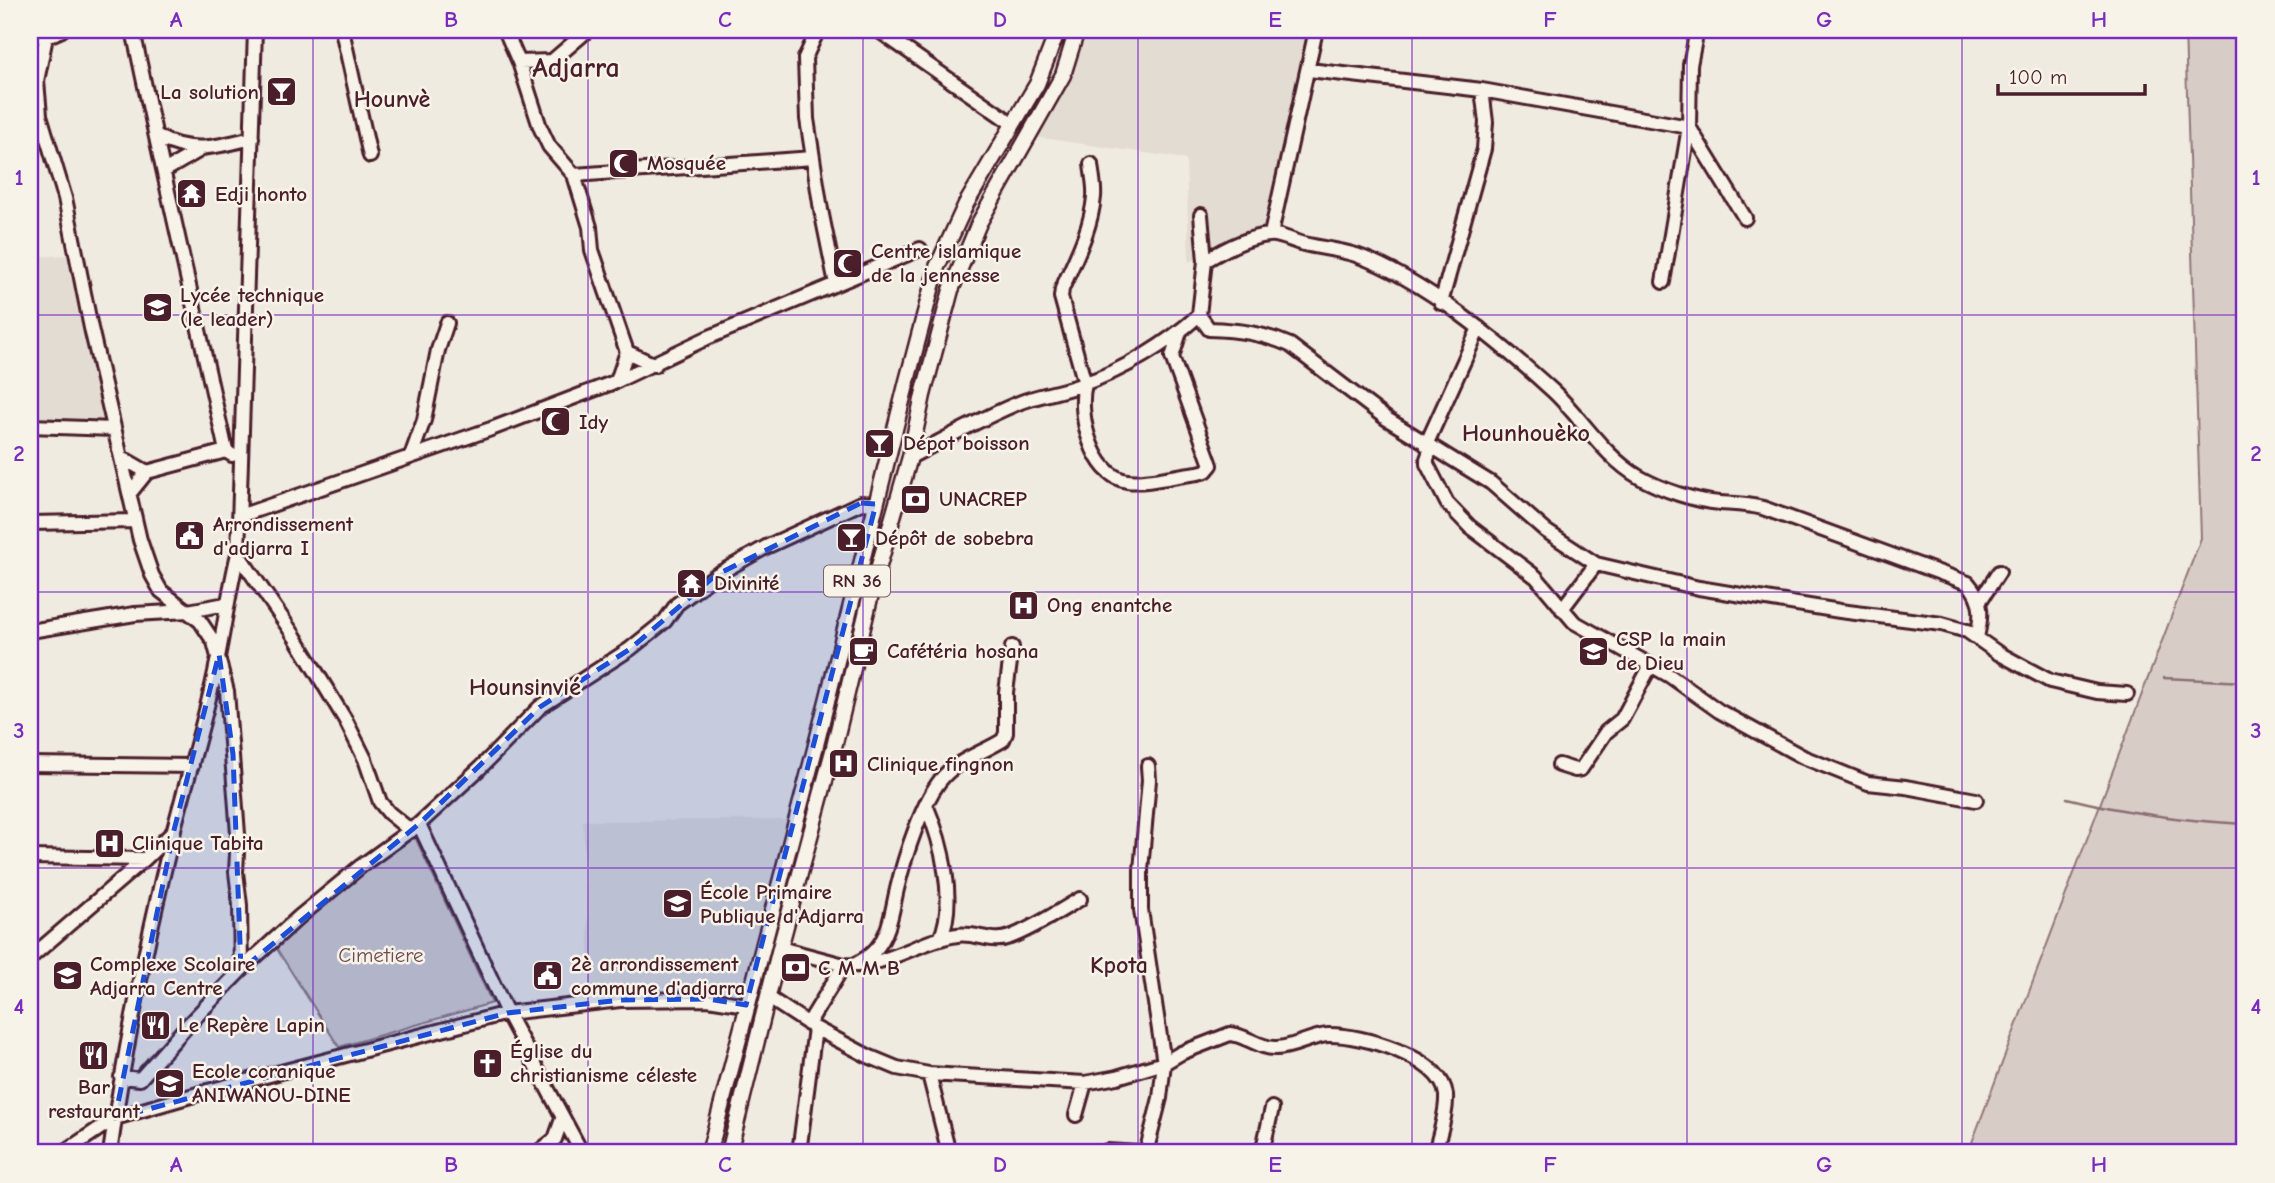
<svg xmlns="http://www.w3.org/2000/svg" width="2275" height="1183" font-family="'Comic Neue',sans-serif">
<style>
.built{fill:#e3dcd2}
.green{fill:#d8cdc6;stroke:#917678;stroke-width:2}
.lines{fill:none;stroke-linecap:round;stroke-linejoin:round}
.stream{stroke:#8b6f72;stroke-width:2.5}
.minor-casing{stroke:#4a1f2b;stroke-width:18}
.major-casing{stroke:#4a1f2b;stroke-width:19}
.minor{stroke:#f7f3e8;stroke-width:12}
.major{stroke:#f7f3e8;stroke-width:14}
.marked{fill:#1d4ed8;fill-opacity:0.2;stroke:#1d4ed8;stroke-width:5;stroke-dasharray:14 9;stroke-linejoin:round}
.grid{fill:none;stroke:#7b2cbf;stroke-width:2;stroke-opacity:0.55}
.labels{text-anchor:middle;dominant-baseline:central;stroke-width:5;stroke-linejoin:round;paint-order:stroke}
.shield{fill:#f7f3e8;stroke:#7e5f64;stroke-width:2}
.shield-label{font-size:19px;font-weight:bold;fill:#4a1f2b}
.poi-label{font-size:21px;font-weight:bold;fill:#4a1f2b;stroke:#f7f3e8;text-anchor:start}
.park-label{font-size:21px;fill:#6e4a52;stroke:#f7f3e8}
.quarter-label{font-size:24px;font-weight:bold;fill:#4a1f2b;stroke:#f7f3e8}
.district-label{font-size:28px;font-weight:bold;fill:#4a1f2b;stroke:#f7f3e8}
.neatline{fill:none;stroke:#7b2cbf;stroke-width:2.5}
.grid-label{font-size:23px;text-anchor:middle;font-weight:bold;fill:#7b2cbf}
</style>
<rect width="100%" height="100%" fill="#f0ebe0"/>
<filter id="ink" filterUnits="userSpaceOnUse"><feTurbulence type="fractalNoise" baseFrequency=".0143" numOctaves="2"/><feDisplacementMap in="SourceGraphic" scale="14" xChannelSelector="R" yChannelSelector="G"/><feConvolveMatrix kernelMatrix="1 2 1 2 8 2 1 2 1" color-interpolation-filters="sRGB"/></filter>
<g filter="url(#ink)">
<!-- built -->
<path class="built" d="M1086,30h222l-38,199 -81,33 -3,-103 -151,-22 48,-91z
M69,255l35,165 -74,-1v-162z
M787,820l-41,167 -155,1 -8,-167z"/>
<!-- green -->
<path class="green" d="M2185,30h60v1123h-277l233,-615z
M415,837l77,166 -153,44 -64,-101 77,-68z"/>
<g class="lines">
<!-- stream -->
<path class="stream" d="M2164,678l81,4
M2067,798c59,15 117,23 178,26"/>
<defs>
<path id="minor" d="M133,30c29,140 62,280 93,421
M342,30l28,126
M505,30l14,32 21,65 9,19 25,29 16,52 2,23 35,102 -10,29
M818,30l-13,28 2,61 14,91 15,74
M878,30l135,94
M30,35l16,2 16,-7
M46,37l-9,44 3,34 25,83 26,130 49,212 12,35 9,16 39,30 14,21 13,49 11,143 -2,38 4,33 1,65
M519,62l33,-1 36,-31
M1309,70l173,20 207,37 56,91
M156,136c35,19 60,11 96,2
M1091,164c1,11 4,22 3,33 -3,33 -19,62 -32,92l-1,8 24,87c-8,29 7,92 42,97 18,3 51,-6 71,-8l8,-2 5,-6 -39,-108 8,-25
M164,171l36,-21
M574,175l239,-17
M1201,215l4,46 -6,54 10,14c28,1 54,4 81,16l97,74 104,64 55,48 50,33 103,24 141,23 102,13 25,7 31,22 52,28 47,11 30,2
M1271,234l45,-204
M1205,261c18,-11 42,-24 64,-26 10,-2 25,7 35,9 17,4 36,6 52,11 68,24 144,88 197,136 29,27 51,66 86,86 23,13 56,24 81,26 15,1 28,1 43,5l205,75c15,17 14,33 9,54
M1663,282l26,-155 1,-62 7,-35
M1441,303l43,-154 2,-27 -4,-32
M627,352l28,13
M30,426l84,3
M1426,445l53,-117
M1431,448l-4,11v5l20,39 23,24 66,50 38,45 96,54 49,35 84,46 65,26 38,4 70,13
M411,456l13,-36 14,-70 9,-27
M121,457l26,15
M910,457c37,-19 73,-40 111,-55 21,-8 42,-10 62,-18 41,-14 84,-40 116,-69
M130,493l17,-21 79,-21 6,4
M240,516l251,-87 126,-48 90,-43 213,-89
M30,523l105,-2
M238,554l57,83 51,84 19,38 15,43 9,11 22,18
M1980,601l19,-29
M1562,609l34,-45
M30,631l105,-17 53,-3 38,-7
M30,764l162,2
M1559,765l16,5 6,-1 25,-37 16,-13 29,-54
M926,805c16,37 31,98 14,134
M419,824l88,189 75,140
M30,857l115,2
M780,948l64,17c40,4 75,-25 113,-30 18,-3 35,9 53,2 24,-9 48,-25 70,-38
M30,958l115,-99 29,-28
M854,965c8,-4 16,-9 22,-16 14,-16 16,-39 21,-60 7,-30 26,-91 47,-113 16,-17 40,-24 59,-36l3,-7v-41l6,-45
M769,998l46,30 53,28 29,12 32,6 156,9 32,-6 47,-14 17,-10 49,-19c16,1 30,15 46,14 17,0 35,-12 52,-13 32,-1 114,22 118,60 1,19 -7,40 -11,58
M808,1024l36,-59
M929,1074l20,79
M121,1077l19,2 46,-52 55,-57 58,-53 62,-51 58,-42 61,-56 60,-61 90,-58 35,-28 12,-17 39,-29 50,-28 95,-44 15,1
M1076,1115l9,-32
M1107,1151l32,2
M63,1153l52,-35 93,-27 299,-78 113,-13 88,-1 38,6
M110,1153c15,-107 38,-218 64,-324 12,-46 26,-92 37,-139 11,-45 16,-91 27,-136l17,-524
M537,1153l18,-14 7,-20
M799,1153l16,-125
M1146,1153l14,-55 4,-35 -23,-153v-40l8,-90 -1,-14
M1262,1153l10,-45"/>
<path id="major" d="M709,1153l106,-404 92,-368 30,-114 29,-63 71,-120 21,-54
M729,1153l51,-205 54,-201 37,-153 39,-137 13,-62 28,-105 28,-67 84,-148 14,-45"/>
</defs>
<!-- minor casing -->
<use href="#minor" class="minor-casing"/>
<!-- major casing -->
<use href="#major" class="major-casing"/>
<!-- minor -->
<use href="#minor" class="minor"/>
<!-- major -->
<use href="#major" class="major"/>
</g>
</g>
<!-- marked area -->
<path class="marked" d="M861,503l15,1 -130,501 -38,-6 -88,1 -113,13 -392,105 59,-288 45,-176 14,100 8,216 178,-146 121,-117 90,-58 86,-74z"/>
<!-- grid -->
<path class="grid" d="M313,30v1123M588,30v1123M863,30v1123M1138,30v1123M1412,30v1123M1687,30v1123M1962,30v1123M30,315h2215M30,592h2215M30,868h2215"/>
<!-- icons -->
<defs>
<symbol id="bar-square" viewBox="-11 -11 22 22"><rect x="-9" y="-9" width="18" height="18" rx="4" fill="#4a1f2b" stroke="#f7f3e8"/><path d="M-6-5H6L.8 .8V4.5H3.5V6h-7V4.5H-.8V.8Z" fill="#fff"/></symbol>
<symbol id="mosque-square" viewBox="-11 -11 22 22"><rect x="-9" y="-9" width="18" height="18" rx="4" fill="#4a1f2b" stroke="#f7f3e8"/><path d="M3.5-4.9A6 6 0 1 0 3.5 4.9A5 5 0 1 1 3.5-4.9Z" fill="#fff"/></symbol>
<symbol id="temple-square" viewBox="-11 -11 22 22"><rect x="-9" y="-9" width="18" height="18" rx="4" fill="#4a1f2b" stroke="#f7f3e8"/><path d="M0-6L5-2H3V0L6.5 2.5H4V6H1.5V3h-3V6H-4V2.5H-6.5L-3 0V-2H-5Z" fill="#fff"/></symbol>
<symbol id="school-square" viewBox="-11 -11 22 22"><rect x="-9" y="-9" width="18" height="18" rx="4" fill="#4a1f2b" stroke="#f7f3e8"/><path d="M0-5L7-2L0 1L-7-2ZM-4 1L0 2.5L4 1V4Q0 6-4 4Z" fill="#fff"/></symbol>
<symbol id="bank-square" viewBox="-11 -11 22 22"><rect x="-9" y="-9" width="18" height="18" rx="4" fill="#4a1f2b" stroke="#f7f3e8"/><path d="M-6-4H6V4H-6ZM0-2.3a2.3 2.3 0 1 0 0 4.6a2.3 2.3 0 1 0 0-4.6Z" fill="#fff"/></symbol>
<symbol id="civic-square" viewBox="-11 -11 22 22"><rect x="-9" y="-9" width="18" height="18" rx="4" fill="#4a1f2b" stroke="#f7f3e8"/><path d="M-.6-6.5H3V-4.5H.6V-3L4-1V1h2V6H-6V1h2V-1L-.6-3ZM-1.2 2.5V6h2.4V2.5Z" fill="#fff"/></symbol>
<symbol id="hospital-square" viewBox="-11 -11 22 22"><rect x="-9" y="-9" width="18" height="18" rx="4" fill="#4a1f2b" stroke="#f7f3e8"/><path d="M-5-5h3v3.5h4V-5h3V5h-3V1.5h-4V5h-3Z" fill="#fff"/></symbol>
<symbol id="cafe-square" viewBox="-11 -11 22 22"><rect x="-9" y="-9" width="18" height="18" rx="4" fill="#4a1f2b" stroke="#f7f3e8"/><path d="M-5.5-4.5H6V0H3Q3 3.5 0 3.5H-2.5Q-5.5 3.5-5.5 0ZM3-3.2v2h1.7v-2ZM-6 4.5H4V6H-6Z" fill="#fff"/></symbol>
<symbol id="restaurant-square" viewBox="-11 -11 22 22"><rect x="-9" y="-9" width="18" height="18" rx="4" fill="#4a1f2b" stroke="#f7f3e8"/><path d="M-5-6h1v4h1v-4h1v4h1v-4h1v5L-1.5 .5V6h-2V.5L-5-1ZM5-6V6H3V1.5H1.5Q1.5-4 5-6Z" fill="#fff"/></symbol>
<symbol id="church-square" viewBox="-11 -11 22 22"><rect x="-9" y="-9" width="18" height="18" rx="4" fill="#4a1f2b" stroke="#f7f3e8"/><path d="M-1.2-6h2.4v3.5h3.3v2.4h-3.3V6h-2.4V-.1h-3.3v-2.4h3.3Z" fill="#fff"/></symbol>
</defs>
<g fill-rule="evenodd">
<use href="#bar-square" x="264" y="74" width="35" height="35"/>
<use href="#mosque-square" x="606" y="146" width="35" height="35"/>
<use href="#temple-square" x="174" y="176" width="35" height="35"/>
<use href="#mosque-square" x="830" y="246" width="35" height="35"/>
<use href="#school-square" x="140" y="290" width="35" height="35"/>
<use href="#mosque-square" x="538" y="404" width="35" height="35"/>
<use href="#bar-square" x="862" y="426" width="35" height="35"/>
<use href="#bank-square" x="898" y="482" width="35" height="35"/>
<use href="#civic-square" x="172" y="518" width="35" height="35"/>
<use href="#bar-square" x="834" y="520" width="35" height="35"/>
<use href="#temple-square" x="674" y="566" width="35" height="35"/>
<use href="#hospital-square" x="1006" y="588" width="35" height="35"/>
<use href="#cafe-square" x="846" y="634" width="35" height="35"/>
<use href="#school-square" x="1576" y="634" width="35" height="35"/>
<use href="#hospital-square" x="826" y="746" width="35" height="35"/>
<use href="#hospital-square" x="92" y="826" width="35" height="35"/>
<use href="#school-square" x="660" y="886" width="35" height="35"/>
<use href="#bank-square" x="778" y="950" width="35" height="35"/>
<use href="#school-square" x="50" y="958" width="35" height="35"/>
<use href="#civic-square" x="530" y="958" width="35" height="35"/>
<use href="#restaurant-square" x="138" y="1008" width="35" height="35"/>
<use href="#restaurant-square" x="76" y="1038" width="35" height="35"/>
<use href="#church-square" x="470" y="1046" width="35" height="35"/>
<use href="#school-square" x="152" y="1066" width="35" height="35"/>
</g>
<g class="labels">
<!-- shield labels -->
<rect class="shield" x="824" y="565.5" width="66" height="31" rx="5"/>
<g class="shield-label">
<text x="857" y="581">RN 36</text>
</g>
<!-- poi labels -->
<g class="poi-label">
<text x="259" y="92" text-anchor="end">La solution</text>
<text x="647" y="163">Mosquée</text>
<text x="215" y="194">Edji honto</text>
<text x="871" y="251">Centre islamique<tspan x="871" dy="24">de la jennesse</tspan></text>
<text x="180" y="295">Lycée technique<tspan x="180" dy="24">(le leader)</tspan></text>
<text x="579" y="422">Idy</text>
<text x="903" y="443">Dépot boisson</text>
<text x="939" y="499">UNACREP</text>
<text x="213" y="524">Arrondissement<tspan x="213" dy="24">d'adjarra I</tspan></text>
<text x="875" y="538">Dépôt de sobebra</text>
<text x="714" y="583">Divinité</text>
<text x="1047" y="605">Ong enantche</text>
<text x="1616" y="639">CSP la main<tspan x="1616" dy="24">de Dieu</tspan></text>
<text x="887" y="651">Cafétéria hosana</text>
<text x="867" y="764">Clinique fingnon</text>
<text x="132" y="843">Clinique Tabita</text>
<text x="700" y="892">École Primaire<tspan x="700" dy="24">Publique d'Adjarra</tspan></text>
<text x="90" y="964">Complexe Scolaire<tspan x="90" dy="24">Adjarra Centre</tspan></text>
<text x="571" y="964">2è arrondissement<tspan x="571" dy="24">commune d'adjarra</tspan></text>
<text x="818" y="968">C M M B</text>
<text x="178" y="1025">Le Repère Lapin</text>
<text x="510" y="1051">Église du<tspan x="510" dy="24">christianisme céleste</tspan></text>
<text x="192" y="1071">Ecole coranique<tspan x="192" dy="24">ANIWANOU-DINE</tspan></text>
<text x="94" y="1087" text-anchor="middle">Bar<tspan x="94" dy="24">restaurant</tspan></text>
</g>
<!-- park labels -->
<g class="park-label">
<text x="381" y="955">Cimetiere</text>
</g>
<!-- quarter labels -->
<g class="quarter-label">
<text x="392" y="99">Hounvè</text>
<text x="1526" y="433">Hounhouèko</text>
<text x="525" y="687">Hounsinvié</text>
<text x="1119" y="965">Kpota</text>
</g>
<!-- district labels -->
<g class="district-label">
<text x="576" y="68">Adjarra</text>
</g>
</g>
<!-- margin -->
<rect width="2275" height="1183" fill="none" stroke="#f7f3e8" stroke-width="77"/>
<!-- scale -->
<path d="M1998 84v10h147v-10" fill="none" stroke="#4a1f2b" stroke-width="3.5"/>
<text x="2009" y="84" font-size="21" fill="#4a1f2b" stroke="#f7f3e8" stroke-width="5" paint-order="stroke">100 m</text>
<rect x="38" y="38" width="2198" height="1106" class="neatline"/>
<g class="grid-label">
<text x="176" y="27">A</text>
<text x="451" y="27">B</text>
<text x="725" y="27">C</text>
<text x="1000" y="27">D</text>
<text x="1275" y="27">E</text>
<text x="1550" y="27">F</text>
<text x="1824" y="27">G</text>
<text x="2099" y="27">H</text>
<text x="19" y="185">1</text>
<text x="2256" y="185">1</text>
<text x="19" y="461">2</text>
<text x="2256" y="461">2</text>
<text x="19" y="738">3</text>
<text x="2256" y="738">3</text>
<text x="19" y="1014">4</text>
<text x="2256" y="1014">4</text>
<text x="176" y="1172">A</text>
<text x="451" y="1172">B</text>
<text x="725" y="1172">C</text>
<text x="1000" y="1172">D</text>
<text x="1275" y="1172">E</text>
<text x="1550" y="1172">F</text>
<text x="1824" y="1172">G</text>
<text x="2099" y="1172">H</text>
</g>
</svg>
